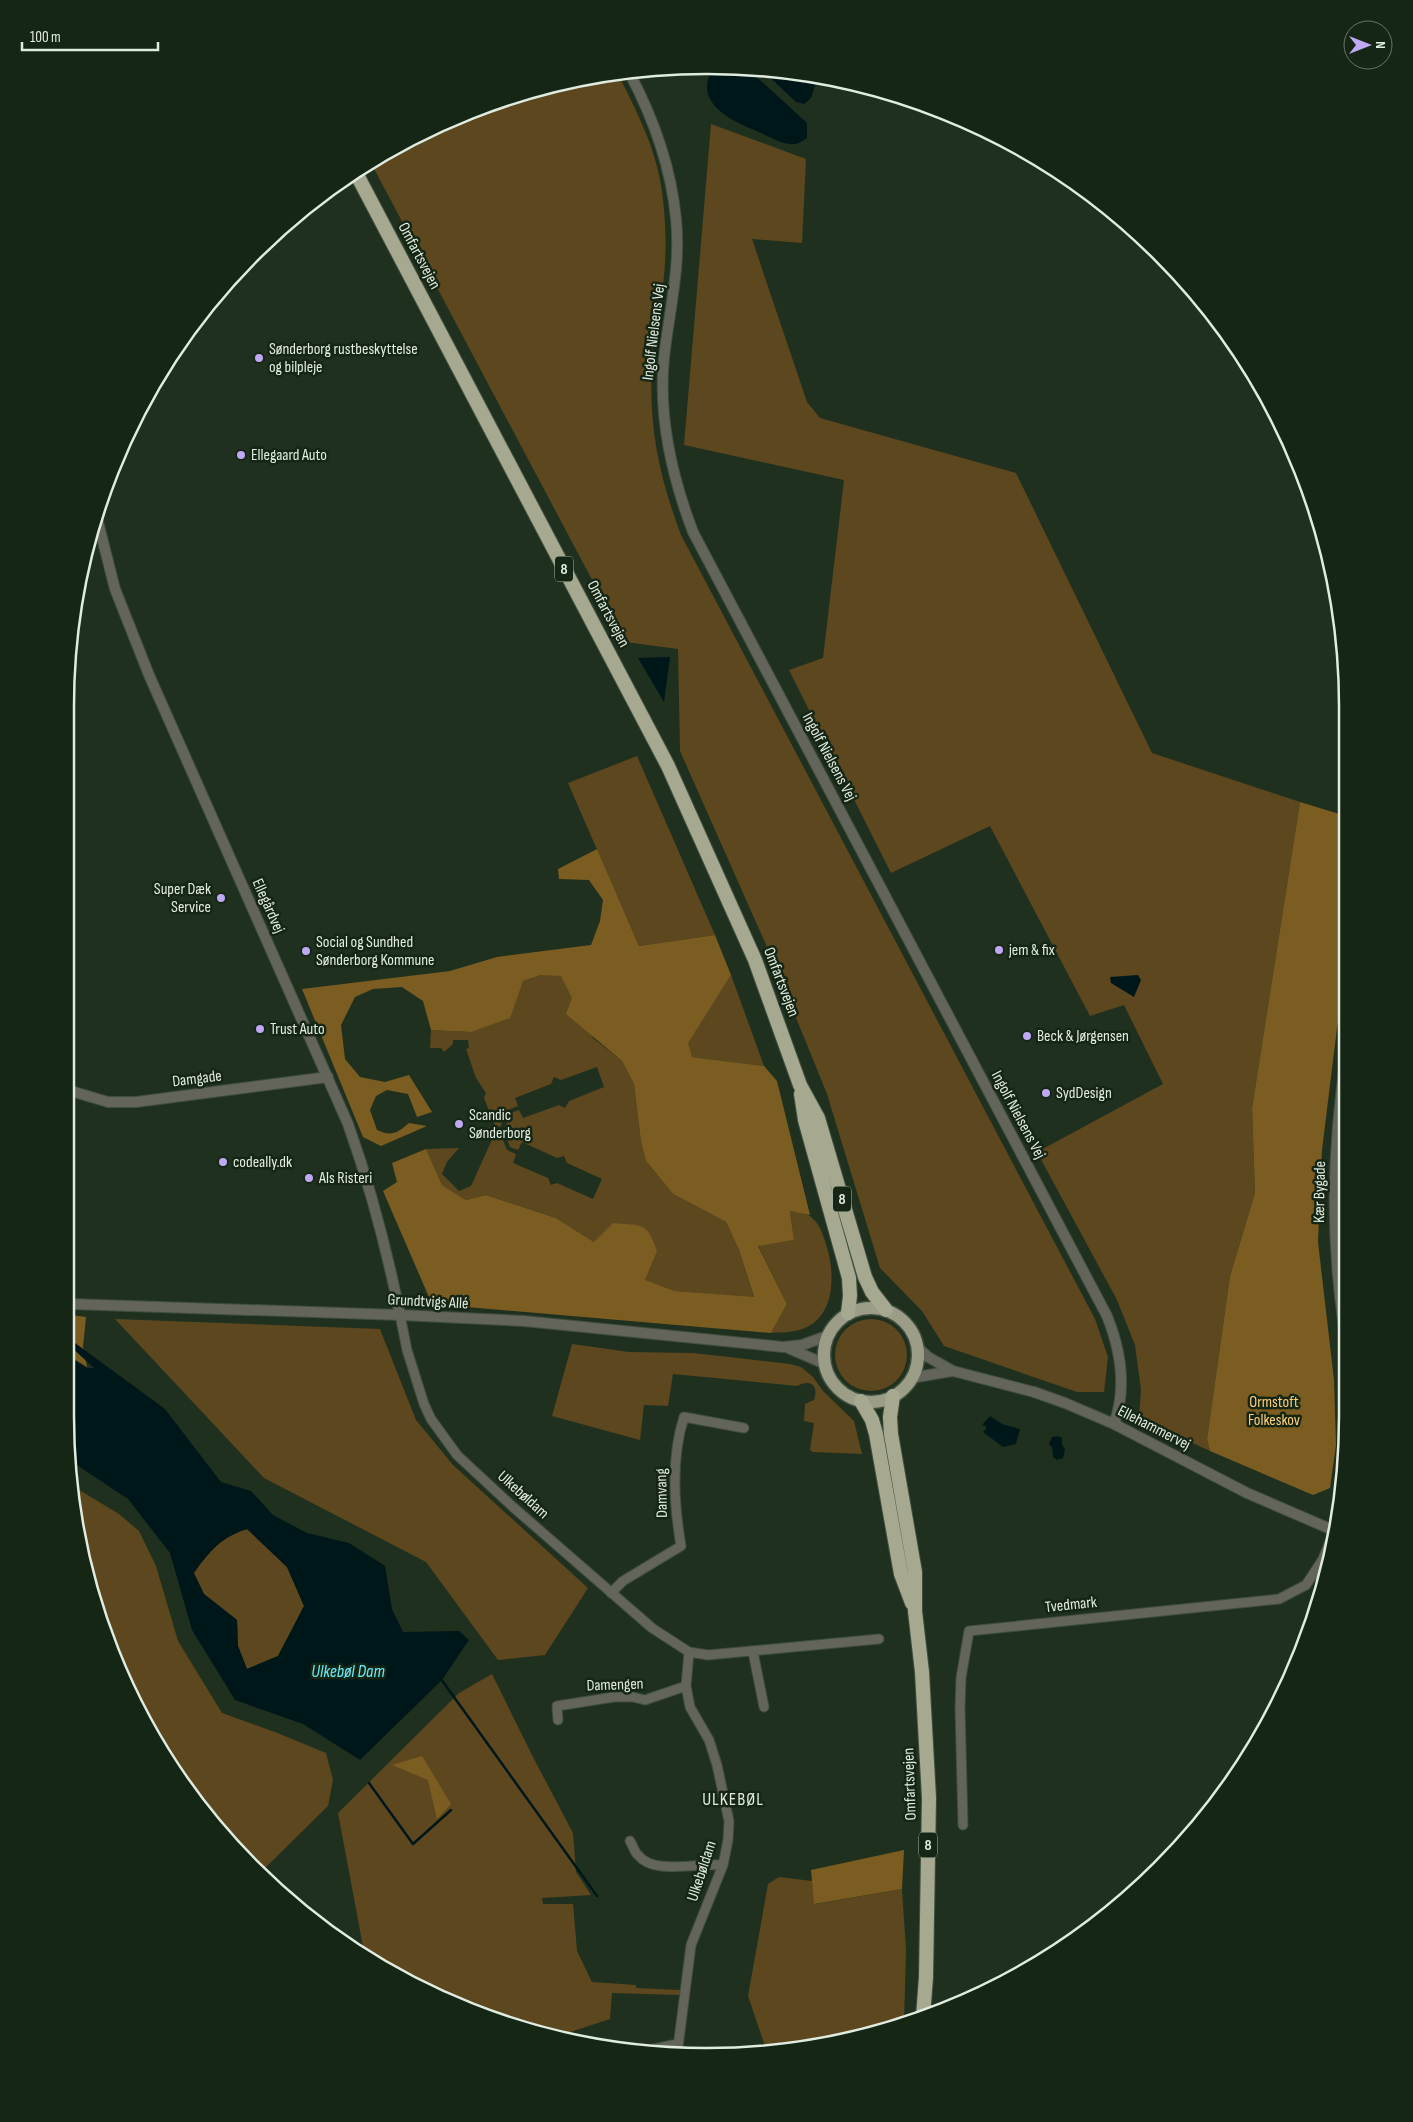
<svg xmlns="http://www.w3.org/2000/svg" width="1413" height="2122" font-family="'Sofia Sans Condensed',sans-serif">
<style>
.green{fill:#5c471f}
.forest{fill:#7b5d21}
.water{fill:#00171a;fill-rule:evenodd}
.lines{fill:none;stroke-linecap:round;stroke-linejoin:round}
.stream{stroke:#00171a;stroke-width:2.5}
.minor-casing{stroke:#3f4e3d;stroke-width:11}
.tertiary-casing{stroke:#3f4e3d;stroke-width:12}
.primary-casing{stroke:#3f4e3d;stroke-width:15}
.trunk-casing{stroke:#3f4e3d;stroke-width:16}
.minor{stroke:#63645a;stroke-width:9}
.tertiary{stroke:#63645a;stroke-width:10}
.primary{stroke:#9b9d87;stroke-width:12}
.trunk{stroke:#a6a890;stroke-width:14}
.poi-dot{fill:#bfa9f4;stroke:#162615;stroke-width:2}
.labels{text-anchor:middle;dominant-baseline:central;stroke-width:5;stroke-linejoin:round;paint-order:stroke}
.shield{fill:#162615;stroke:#a4b1a3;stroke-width:1}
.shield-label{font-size:15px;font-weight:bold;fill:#e1ece0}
.street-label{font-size:16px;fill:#e1ece0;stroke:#162615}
.poi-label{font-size:16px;fill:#e1ece0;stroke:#162615;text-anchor:start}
.park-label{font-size:16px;fill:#fece7a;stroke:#162615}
.water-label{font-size:18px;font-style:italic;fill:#67eaf7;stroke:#162615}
.neighbourhood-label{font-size:18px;letter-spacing:1px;fill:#e1ece0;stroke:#162615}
.rim{fill:none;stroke:#e1ece0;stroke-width:2.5}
</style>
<rect width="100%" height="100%" fill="#20301e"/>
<!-- green -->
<path class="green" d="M618,74c19,38 38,74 44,117 4,31 5,63 1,94 -2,22 -8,43 -10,64 -6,69 4,122 28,186l414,784 13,38 -4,35h-27l-133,-46 -22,-35 -42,-43 -53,-174 -56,-138 -91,-205 -2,-102 -53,-7 -254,-479 52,-32 118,-44z
M711,124l95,35 -4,84 -50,-4 55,163 13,16 196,55 136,280 148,49 -48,306 3,85 -25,83 -23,163 3,12 -71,-33 2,-28 -6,-45 -18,-45 -80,-148 126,-68 -39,-79 -34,11 -100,-190 -99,47 -102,-203 34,-12 21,-178 -160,-35z
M637,756l78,179 -76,11 -71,-163z
M541,975h20l32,63 29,23 12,23 7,58 5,19 27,33 53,28 13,28 15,48 -79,-7 -31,-11 -50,-38 -38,-24 -70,-23 -20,5 -24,-15 -16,-36 33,-1 -12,14 -5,12 17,17 12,-5 24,-53h5l7,17 9,4 -3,9 35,15 3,7 6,-2 36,16 9,-20 -35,-16 -3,-7 -7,2 -35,-16 -4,8 -8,-3 -6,-17 7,-17 8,-3 4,8 36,-13 6,3 4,-7 35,-14 -7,-20 -36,13 -7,-3 -3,7 -36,14 3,8 -10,4 -8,17 -5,-1 -11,-28 2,-5 -10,-15 -10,-29 3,-1 -1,-8h-15v4l-9,8 -3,-4h-11l1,-18 40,2 52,-51z
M731,975l33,91 -72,-9 -5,-14z
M790,1211c6,1 17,2 21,6 11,9 13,21 17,34 8,30 5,74 -34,80 -7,2 -15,1 -23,2l16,-29 -29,-59 36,-5z
M835 1355a36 36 0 1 1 72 0a36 36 0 1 1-72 0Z
M115,1319l265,10 36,91 37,45 135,123 -43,67 -47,5 -72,-98 -162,-84z
M572,1344l57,8 64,1 97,11 11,3 12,10 10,14 31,30 8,33 -49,-2 -3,-2 4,-27 -10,-2 1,-17 9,-4c5,-15 -4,-21 -17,-14l-124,-12 -5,32 -24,-1 -4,35 -88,-24z
M71,1485l48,29 20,17 17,35 22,75 44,72 53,19 51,21 7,27 -5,26 -69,68 -6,-5 -80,-97 -74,-151 -28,-121z
M247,1529l40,38 17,39 -26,50 -31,13 -9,-23 -1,-26 -33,-26 -11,-22c17,-21 27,-34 54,-43z
M492,1674l41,83 40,76 3,39 15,23 -49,3 1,6h30l4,47 15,31 44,3v3l44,2v5l-68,-2 -2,26 -55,18 -94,-29 -97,-56 -26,-139 121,-120z
M779,1877l33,4 3,23 87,-15 4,61 -2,73 -72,22 -66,4 -18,-53 20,-112z"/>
<!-- forest -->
<path class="forest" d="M1300,802l46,14 -1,163 -8,49 -15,122 -4,92 16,138 2,65 -6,43 -17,7 -103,-44 -3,-12 23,-163 25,-83 -3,-85z
M597,849l42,97 76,-11 16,40 -43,68 4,14 72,9 13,15 33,134 -20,-4 4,29 -36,6 29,58 -16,29 -339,-29 -49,-113 14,-9 -5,-19 34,-14 16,36 24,15 20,-5 70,23 38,24 19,-19c29,3 34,-2 44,28l-12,29 30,11 79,6 -15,-47 -13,-28 -53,-28 -27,-33 -5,-19 -7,-58 -12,-23 -56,-47 6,-16 -11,-22 -20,-1 -18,6 -13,37 -39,14 -40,-2 -8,-29 -21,-14 -29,2 -18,8 -14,28 4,34 15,18 25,5 24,-7 23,37 -15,5 -9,-23 -21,-4 -11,6 -6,14 7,20c15,7 20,3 32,-7l18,3 -46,20 -18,-9 -61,-148 148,-18 47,-14 94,-12 9,-24 3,-21 -14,-20 -30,-1 -1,-10z
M71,1315l15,2 -3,30 4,20 -16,-10z
M422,1756l29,48 -14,15 -9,-39 -36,-15z
M904,1850l-2,39 -88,15 -3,-34z"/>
<!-- water -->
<path class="water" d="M665,66l12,1 -11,9 -15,-3 -3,-4z
M713,68l35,1 59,54v15c-6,4 -10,7 -17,6 -10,-1 -20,-7 -29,-11 -27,-11 -70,-29 -48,-65z
M762,70l29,1 27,6 -7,21 -7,6 -8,-2z
M670,657l-6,45 -26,-44z
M1138,975l3,5 -7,17 -23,-14 -1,-6z
M71,1340l94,69 56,73 30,9 22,24 34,18 42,10 36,23 7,43 11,23 56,-1 10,9 -27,40 -82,80 -57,-36 -68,-24 -43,-70 -22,-77 -42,-54 -57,-38v-103l16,10h7l-23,-21zM247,1529l40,38 17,39 -26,50 -31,13 -9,-23 -1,-26 -33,-26 -10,-21c16,-22 27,-36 53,-44z
M990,1416l12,8 18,5 -4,15 -13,3 -20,-15 3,-3v-3l-4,-1z
M1057,1436l5,2v7l3,4 -2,9 -6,2 -4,-3 -1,-10 -3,-3 3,-7z"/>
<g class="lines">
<!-- stream -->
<path class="stream" d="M441,1679l156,217
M369,1783l44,61 38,-34"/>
<defs>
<path id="minor" d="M400,1315l7,35 17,54 7,15 26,36 56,52 139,121 37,24 19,3 171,-16
M1343,1324c-13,-90 -11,-174 2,-264
M611,1593l12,-12 58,-35c-7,-41 -10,-89 3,-129l60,11
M753,1652l11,55
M558,1720l-1,-14 57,-9h19l12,3 41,-14
M963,1825l-3,-117 1,-30 8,-47 310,-32 27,-14 17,-26 13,-33
M630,1841c3,4 4,11 8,14 16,21 61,7 85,10
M640,2052l37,-8
M677,2055l14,-110 32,-80 5,-25 1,-19 -12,-56 -8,-25 -19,-33 -4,-21 3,-34"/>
<path id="tertiary" d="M629,72c25,47 42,94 47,147 5,49 -7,92 -12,139 -6,61 8,119 29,174l414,784c14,35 20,72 7,108
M96,514l19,75 34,86 199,449c22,62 39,126 52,191
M71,1091l37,11h28l192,-25
M71,1304l329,11 124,6 259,26 19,-2 25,-9
M917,1347l11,10 25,14 81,21 31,11 49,21 133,69 88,38
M788,1348l37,16
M911,1378l41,-7"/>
<path id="primary" d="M824 1355a47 47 0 1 1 94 0a47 47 0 1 1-94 0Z"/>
<path id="trunk" d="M356,173l312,593 87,194 45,125 18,33 47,159 7,15 14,18
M801,1094l4,26 44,158 1,18 -2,17
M893,1396l-3,21 1,17 24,138v39l7,61 7,126 -3,179 -3,40
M861,1401l11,19 4,14 25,140 11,29"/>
</defs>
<!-- minor casing -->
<use href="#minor" class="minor-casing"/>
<!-- tertiary casing -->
<use href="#tertiary" class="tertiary-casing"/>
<!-- primary casing -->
<use href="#primary" class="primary-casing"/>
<!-- trunk casing -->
<use href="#trunk" class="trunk-casing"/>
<!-- minor -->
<use href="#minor" class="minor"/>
<!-- tertiary -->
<use href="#tertiary" class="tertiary"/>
<!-- primary -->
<use href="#primary" class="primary"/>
<!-- trunk -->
<use href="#trunk" class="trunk"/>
</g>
<!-- markers -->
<g class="poi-dot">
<circle cx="259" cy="358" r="5"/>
<circle cx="241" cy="455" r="5"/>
<circle cx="221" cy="898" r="5"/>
<circle cx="999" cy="950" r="5"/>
<circle cx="306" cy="951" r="5"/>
<circle cx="260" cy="1029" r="5"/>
<circle cx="1027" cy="1036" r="5"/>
<circle cx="1046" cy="1093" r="5"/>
<circle cx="459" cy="1124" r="5"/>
<circle cx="223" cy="1162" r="5"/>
<circle cx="309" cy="1178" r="5"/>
</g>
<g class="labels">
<!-- shield labels -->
<g class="shield">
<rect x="555" y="556.5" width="18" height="25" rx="4"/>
<rect x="833" y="1186.5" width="18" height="25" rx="4"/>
<rect x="919" y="1832.5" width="18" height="25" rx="4"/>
</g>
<g class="shield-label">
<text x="564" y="569">8</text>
<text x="842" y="1199">8</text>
<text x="928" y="1845">8</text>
</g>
<!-- street labels -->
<g class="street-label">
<text transform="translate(419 256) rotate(62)">Omfartsvejen</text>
<text transform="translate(654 332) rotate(-83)">Ingolf Nielsens Vej</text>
<text transform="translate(608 614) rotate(62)">Omfartsvejen</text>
<text transform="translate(829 757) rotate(62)">Ingolf Nielsens Vej</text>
<text transform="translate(268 906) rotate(66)">Ellegårdvej</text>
<text transform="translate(781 982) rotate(69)">Omfartsvejen</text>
<text transform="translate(197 1079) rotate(-7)">Damgade</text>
<text transform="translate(1018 1115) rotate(62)">Ingolf Nielsens Vej</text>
<text transform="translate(1320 1192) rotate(-89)">Kær Bygade</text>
<text transform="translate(428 1302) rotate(3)">Grundtvigs Allé</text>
<text transform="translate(1154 1428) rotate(27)">Ellehammervej</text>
<text transform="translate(662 1493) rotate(-91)">Damvang</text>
<text transform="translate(523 1495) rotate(42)">Ulkebøldam</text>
<text transform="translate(1071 1605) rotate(-6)">Tvedmark</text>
<text transform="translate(615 1685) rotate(-2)">Damengen</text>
<text transform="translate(910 1784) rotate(-92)">Omfartsvejen</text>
<text transform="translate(702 1871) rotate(-72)">Ulkebøldam</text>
</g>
<!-- poi labels -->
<g class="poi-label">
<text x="269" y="349">Sønderborg rustbeskyttelse<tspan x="269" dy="18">og bilpleje</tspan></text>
<text x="251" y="455">Ellegaard Auto</text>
<text x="211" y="889" text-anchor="end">Super Dæk<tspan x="211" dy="18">Service</tspan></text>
<text x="316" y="942">Social og Sundhed<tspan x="316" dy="18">Sønderborg Kommune</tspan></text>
<text x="1009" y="950">jem &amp; fix</text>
<text x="270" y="1029">Trust Auto</text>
<text x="1037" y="1036">Beck &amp; Jørgensen</text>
<text x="1056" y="1093">SydDesign</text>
<text x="469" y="1115">Scandic<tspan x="469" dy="18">Sønderborg</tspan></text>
<text x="233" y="1162">codeally.dk</text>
<text x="319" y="1178">Als Risteri</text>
</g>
<!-- park labels -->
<g class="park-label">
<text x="1274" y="1402">Ormstoft<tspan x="1274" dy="18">Folkeskov</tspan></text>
</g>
<!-- water labels -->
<g class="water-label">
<text x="348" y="1671">Ulkebøl Dam</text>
</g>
<!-- neighbourhood labels -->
<g class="neighbourhood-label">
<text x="733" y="1799">ULKEBØL</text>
</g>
</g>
<!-- crop -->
<path d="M0 0H1413V2122H0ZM706 74H707A632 632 0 0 1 1339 706V1416A632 632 0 0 1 707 2048H706A632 632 0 0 1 74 1416V706A632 632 0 0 1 706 74Z" fill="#162615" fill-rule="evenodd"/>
<path class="rim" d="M706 74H707A632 632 0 0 1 1339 706V1416A632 632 0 0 1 707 2048H706A632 632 0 0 1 74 1416V706A632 632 0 0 1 706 74Z"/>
<!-- north arrow -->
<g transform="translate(1368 45) rotate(90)"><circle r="24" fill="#162615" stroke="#677566"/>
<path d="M0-4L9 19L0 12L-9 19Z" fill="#bfa9f4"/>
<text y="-8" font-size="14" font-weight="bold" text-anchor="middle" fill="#e1ece0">N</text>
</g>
<!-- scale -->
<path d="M22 42v8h136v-8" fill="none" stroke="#e1ece0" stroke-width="2.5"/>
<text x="30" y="42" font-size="15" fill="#e1ece0" stroke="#162615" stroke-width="4" paint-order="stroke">100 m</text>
</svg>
